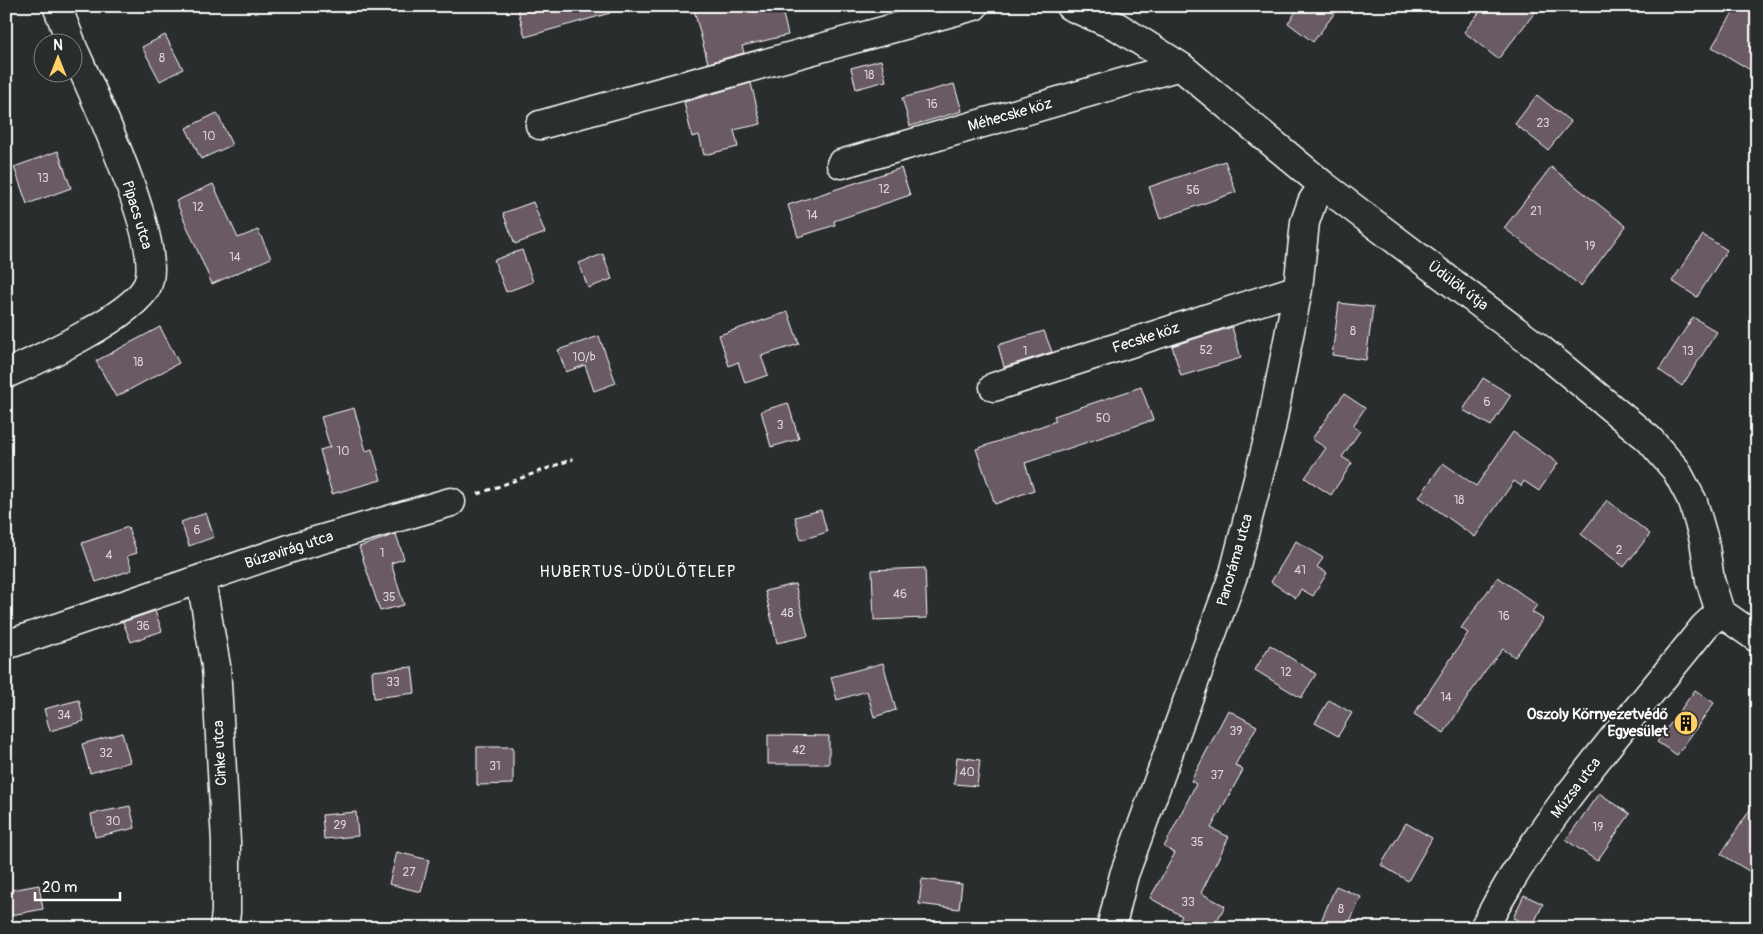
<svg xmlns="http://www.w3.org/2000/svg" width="1763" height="934" font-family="Pangolin,sans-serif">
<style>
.building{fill:#6b5a64;stroke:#fff}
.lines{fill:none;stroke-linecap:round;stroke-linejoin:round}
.minor-casing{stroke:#fff;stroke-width:31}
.path{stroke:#fff;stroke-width:3;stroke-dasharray:5 4;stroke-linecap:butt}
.minor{stroke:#2a2d2e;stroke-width:28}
.labels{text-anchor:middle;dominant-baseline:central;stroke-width:4;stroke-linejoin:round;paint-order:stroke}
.number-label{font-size:12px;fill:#dad6d8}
.street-label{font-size:15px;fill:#fff;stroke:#2a2d2e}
.poi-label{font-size:15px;font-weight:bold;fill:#fff;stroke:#2a2d2e;text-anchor:end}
.neighbourhood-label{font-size:16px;letter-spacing:1px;fill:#fff;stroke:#2a2d2e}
</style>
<rect width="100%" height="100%" fill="#2a2d2e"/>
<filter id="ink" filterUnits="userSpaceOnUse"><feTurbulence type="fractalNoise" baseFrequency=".02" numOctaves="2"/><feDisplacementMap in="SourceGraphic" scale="10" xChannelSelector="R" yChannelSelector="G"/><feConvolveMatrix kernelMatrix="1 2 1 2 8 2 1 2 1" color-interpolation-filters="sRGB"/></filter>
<g filter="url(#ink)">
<!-- building -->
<path class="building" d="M517,6h92l1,7 -85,24z
M693,6h88l7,29 -46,11 2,7 -36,10z
M1300,6h40l-27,36 -25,-19z
M1484,6h56l-42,53 -34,-27z
M1737,6h4l16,10v58l-45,-27z
M165,35l18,34 -23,12 -18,-34z
M881,60l5,21 -30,8 -5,-21z
M751,83l10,41 -27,6 4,17 -34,8 -5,-20 -7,2 -8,-35z
M954,84l8,27 -52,15 -8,-28z
M1537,95l34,27 -23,28 -33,-26z
M217,113l15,32 -31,14 -15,-31z
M58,151l13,37 -44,16 -13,-37z
M1225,161l11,31 -76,27 -11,-32z
M1551,167l75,59 -45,60 -77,-58z
M901,168l9,27 -76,26 1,4 -37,12 -10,-32z
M213,184l25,54 20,-8 13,28 -59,26 -36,-83z
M533,202l12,31 -30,11 -12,-31z
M1703,235l24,15 -30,47 -25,-16z
M522,250l11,32 -27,10 -12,-32z
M603,254l9,25 -24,9 -9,-25z
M1339,303l34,4 -7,53 -34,-5z
M788,312l11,32 -38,12 7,19 -23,8 -7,-21 -9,4 -10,-31z
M1693,317l24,15 -35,54 -23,-16z
M160,327l19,36 -63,34 -20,-36z
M1232,327l9,31 -60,18 -9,-30z
M1044,331l8,21 -48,15 -6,-22z
M599,336l17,47 -22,8 -9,-26 -19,7 -8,-22z
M1483,378l28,17 -20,31 -28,-16z
M1141,387l12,33 -128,43 9,27 -39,14 -19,-55 80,-28 -2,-5z
M1344,394l21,14 -12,18 7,5 -18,26 10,6 -21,32 -26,-17 21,-30 -14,-9z
M788,403l11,36 -28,8 -10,-36z
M354,408l12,43 6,-2 9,31 -49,14 -12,-44 10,-3 -9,-30z
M1513,432l45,31 -19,28 -15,-10 -3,5 -7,-5 -39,56 -56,-40 24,-34 33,23z
M1607,500l43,34 -26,33 -43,-33z
M821,510l6,22 -26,8 -6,-23z
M206,513l8,24 -25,9 -8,-24z
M128,527l9,26 -10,3 5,14 -36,12 -14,-39z
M396,534l8,25 -13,4 13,42 -24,6 -21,-64z
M1296,541l27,17 -6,9 10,6 -14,23 -12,-7 -5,9 -25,-16z
M925,568l2,50 -53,2 -2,-50z
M1498,577l39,28 -5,7 11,7 -28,38 -12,-8 -18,22 -41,62 -30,-19 54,-81 -7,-5z
M795,584l13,52 -31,7 -12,-52z
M155,611l7,20 -31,11 -8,-20z
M1270,645l46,29 -15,24 -46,-28z
M883,663l13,47 -22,7 -7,-26 -30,9 -6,-23z
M412,667l3,26 -41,5 -2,-27z
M1695,690l19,13 -37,52 -20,-13z
M79,700l5,21 -34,10 -6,-22z
M1329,700l23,13 -14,23 -23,-13z
M1228,710l29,16 -22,39 8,5 -32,58 18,9 -28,56 24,13 -12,22h-38l7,-12 -32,-18 25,-45 -11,-6 32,-63 -5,-3z
M122,733l8,29 -40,11 -8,-29z
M768,735l61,1v28h-61z
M477,747h36v37l-36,1z
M957,757l23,3 -3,26 -23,-2z
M1599,793l31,21 -33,47 -31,-21z
M1757,799v77l-36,-22z
M130,806l5,22 -40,9 -4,-23z
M356,812l2,24 -34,3 -2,-24z
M1406,823l26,15 -24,43 -27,-16z
M397,852l32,8 -8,32 -32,-8z
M922,879l40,5 -3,25 -40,-5z
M39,885l4,24 -37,7v-25z
M1336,886l25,11 -14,31h-11l-15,-7z
M1524,895l19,9 -11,23 -19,-9z"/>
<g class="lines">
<defs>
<path id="minor" d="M57,6l14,36
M1070,6l48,21 62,39 143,119 217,164 109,90 27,31 17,32 11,38 6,40 10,32 37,26
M540,125l434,-119
M841,164l339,-98
M6,374c32,-14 126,-58 141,-88 19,-40 -56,-197 -75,-240
M994,387l304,-98
M201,580l15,86 10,176v70l-2,16
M6,645l289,-98 156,-45
M1111,928l13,-53 110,-302 37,-145 27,-139 7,-67 7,-20 11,-17
M1484,928c57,-111 143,-204 220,-301l16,-15"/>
</defs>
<!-- minor casing -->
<use href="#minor" class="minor-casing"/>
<!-- path -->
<path class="path" d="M478,494l95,-35"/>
<!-- minor -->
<use href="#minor" class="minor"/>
</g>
</g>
<!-- icons -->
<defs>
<symbol id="building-disc" viewBox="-11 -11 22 22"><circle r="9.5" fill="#ffd166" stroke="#2a2d2e"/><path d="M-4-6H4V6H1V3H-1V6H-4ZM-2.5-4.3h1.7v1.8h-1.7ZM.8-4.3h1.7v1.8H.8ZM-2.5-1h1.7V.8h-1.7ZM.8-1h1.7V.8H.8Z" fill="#111"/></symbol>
</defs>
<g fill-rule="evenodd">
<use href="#building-disc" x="1672" y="709" width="28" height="28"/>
</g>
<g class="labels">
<!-- number labels -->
<g class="number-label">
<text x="162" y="58">8</text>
<text x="869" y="75">18</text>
<text x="932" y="104">16</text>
<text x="1543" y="123">23</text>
<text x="209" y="136">10</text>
<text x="43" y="178">13</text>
<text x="884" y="189">12</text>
<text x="1193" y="190">56</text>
<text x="198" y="207">12</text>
<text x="1536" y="211">21</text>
<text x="812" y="215">14</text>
<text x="1590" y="246">19</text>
<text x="235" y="257">14</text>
<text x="1353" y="331">8</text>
<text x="1206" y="350">52</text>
<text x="1025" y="351">1</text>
<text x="1688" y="351">13</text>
<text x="584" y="357">10/b</text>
<text x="138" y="362">18</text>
<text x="1487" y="402">6</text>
<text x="1103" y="418">50</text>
<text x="780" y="425">3</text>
<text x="343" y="451">10</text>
<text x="1459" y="500">18</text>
<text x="197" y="530">6</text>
<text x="1619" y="550">2</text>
<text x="382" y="553">1</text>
<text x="109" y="555">4</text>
<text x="1300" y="570">41</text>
<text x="900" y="594">46</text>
<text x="389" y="597">35</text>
<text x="787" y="613">48</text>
<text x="1504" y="616">16</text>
<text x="143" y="626">36</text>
<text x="1286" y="672">12</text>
<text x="393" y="682">33</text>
<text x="1446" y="697">14</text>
<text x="64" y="715">34</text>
<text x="1236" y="731">39</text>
<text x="799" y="750">42</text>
<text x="106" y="753">32</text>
<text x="495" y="766">31</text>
<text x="967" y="772">40</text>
<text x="1217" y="775">37</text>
<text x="113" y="821">30</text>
<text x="340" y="825">29</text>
<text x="1598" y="827">19</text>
<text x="1197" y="842">35</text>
<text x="409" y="872">27</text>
<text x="1188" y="902">33</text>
<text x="1341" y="909">8</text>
</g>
<!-- street labels -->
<g class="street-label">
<text transform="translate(1010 115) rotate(-16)">Méhecske köz</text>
<text transform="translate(137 215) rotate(73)">Pipacs utca</text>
<text transform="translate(1458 286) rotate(37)">Üdülők útja</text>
<text transform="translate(1146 338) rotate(-18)">Fecske köz</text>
<text transform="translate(289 550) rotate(-18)">Búzavirág utca</text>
<text transform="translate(1235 560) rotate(-74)">Panoráma utca</text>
<text transform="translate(220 753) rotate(-93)">Cinke utca</text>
<text transform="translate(1576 788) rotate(-53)">Múzsa utca</text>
</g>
<!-- poi labels -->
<g class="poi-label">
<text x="1668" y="714">Oszoly Környezetvédő<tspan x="1668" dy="17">Egyesület</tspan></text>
</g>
<!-- neighbourhood labels -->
<g class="neighbourhood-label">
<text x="638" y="572">HUBERTUS-ÜDÜLŐTELEP</text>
</g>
</g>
<!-- margin -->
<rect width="1763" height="934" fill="none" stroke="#2a2d2e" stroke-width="25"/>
<rect x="12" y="12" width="1738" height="909" fill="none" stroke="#fff" stroke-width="2" filter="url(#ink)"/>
<!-- north arrow -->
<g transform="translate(58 58)"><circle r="24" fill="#2a2d2e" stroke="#7f8182"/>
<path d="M0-4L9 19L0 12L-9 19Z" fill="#ffd166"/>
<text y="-8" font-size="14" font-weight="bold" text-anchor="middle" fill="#ffffff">N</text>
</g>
<!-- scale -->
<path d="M35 892v8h85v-8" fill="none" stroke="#ffffff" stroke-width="2.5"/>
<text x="42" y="892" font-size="15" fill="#ffffff" stroke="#2a2d2e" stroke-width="4" paint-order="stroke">20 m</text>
</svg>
